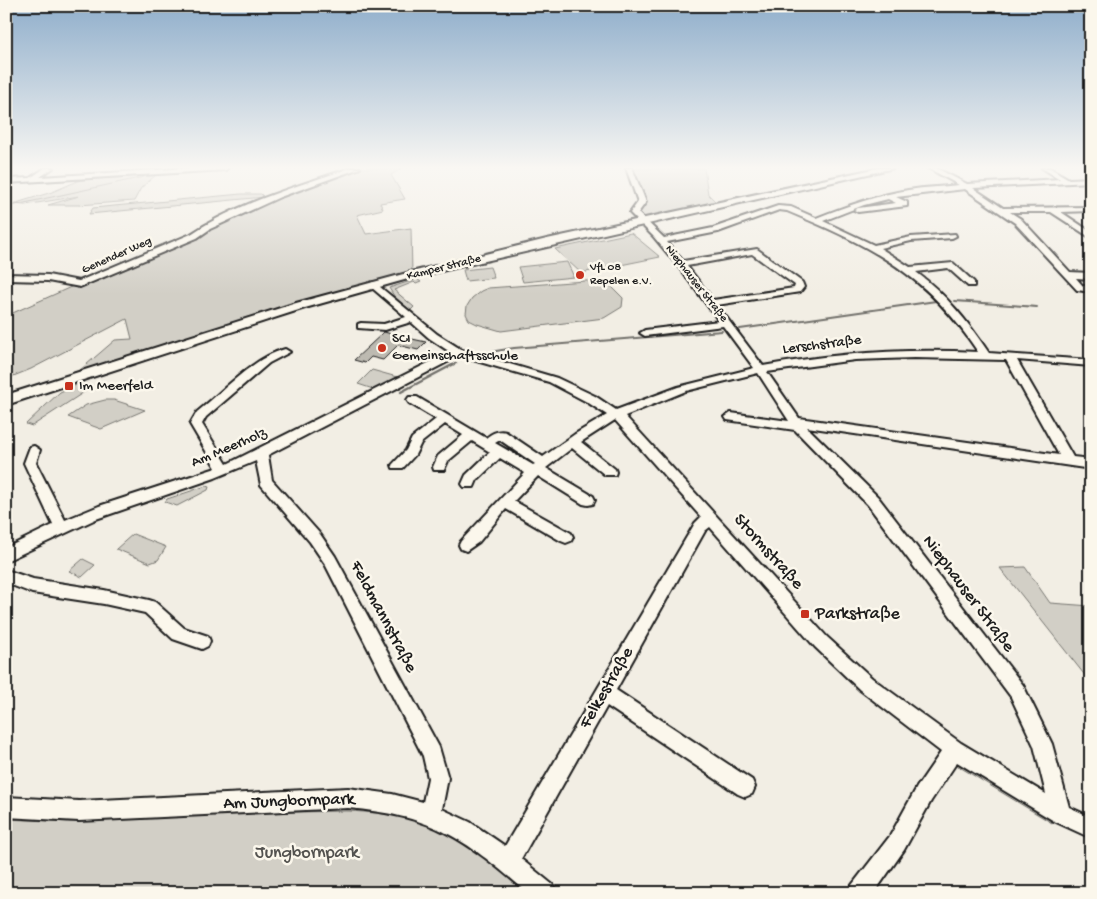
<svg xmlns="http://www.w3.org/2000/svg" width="1097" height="899" font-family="'Gochi Hand',sans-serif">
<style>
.green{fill:#d2cfc6;stroke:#777671}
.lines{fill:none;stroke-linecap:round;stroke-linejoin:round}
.stream-far2{stroke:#716f6b;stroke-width:1}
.stream-far1{stroke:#716f6b;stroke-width:2}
.stream{stroke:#716f6b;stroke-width:2.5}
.building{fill:#bdbab1;stroke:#1c1c1c}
.minor-casing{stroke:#1c1c1c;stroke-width:4}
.major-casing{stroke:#1c1c1c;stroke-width:4}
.minor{fill:#fbf7ec;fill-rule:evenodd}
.major{fill:#fbf7ec;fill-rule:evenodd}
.poi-dot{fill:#c8321e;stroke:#fbf7ec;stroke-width:2}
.labels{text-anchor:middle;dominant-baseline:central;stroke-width:5;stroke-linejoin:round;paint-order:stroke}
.far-street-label{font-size:12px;fill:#1c1c1c;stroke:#fbf7ec}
.far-poi-label{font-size:12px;fill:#1c1c1c;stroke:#fbf7ec;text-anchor:start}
.poi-label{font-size:15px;fill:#1c1c1c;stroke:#fbf7ec;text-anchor:start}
.street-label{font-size:15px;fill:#1c1c1c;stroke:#fbf7ec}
.near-street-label{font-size:18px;fill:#1c1c1c;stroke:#fbf7ec}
.near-poi-label{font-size:18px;fill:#1c1c1c;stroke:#fbf7ec;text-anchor:start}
.near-park-label{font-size:18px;fill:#53524f;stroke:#fbf7ec}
</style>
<rect width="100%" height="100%" fill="#f2eee4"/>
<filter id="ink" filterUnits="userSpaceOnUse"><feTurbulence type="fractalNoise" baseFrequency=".02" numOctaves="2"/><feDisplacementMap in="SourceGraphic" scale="10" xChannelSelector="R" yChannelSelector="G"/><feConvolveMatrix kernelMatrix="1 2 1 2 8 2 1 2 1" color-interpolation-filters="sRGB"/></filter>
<g filter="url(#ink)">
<!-- green -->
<path class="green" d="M357,168h45l-11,7 14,24 -25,4 3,6 -26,6 9,19 45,-6 1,45 -340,104 43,-37 17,-1 -5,-20 -96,50 -25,10v-63l235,-105z
M704,168l4,26 10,10 -71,16 -8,-9 7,-8 -12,-34z
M156,175l-15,13 -7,13 -55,4h-31l31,-9 -54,9 -12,-1 39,-12 28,-12z
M241,194h20l3,3 -175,17 4,-6z
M631,233l29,24 -79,16 -26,-24z
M567,262l7,15 -51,5 -5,-15z
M490,267l4,11 -28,3 -3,-11z
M417,279l4,3 -5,2 -2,-2 -20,8 20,17 -4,4 -16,-15 -5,-8z
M599,280l11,5 13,13 -1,9 -18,11 -103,13 -24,-7 -8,-4 -3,-6 1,-8 5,-8 9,-7 7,-3z
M372,370l25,7 -21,13 -18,-6z
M83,382l9,5 -60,39 -6,-2 34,-32z
M105,400h9l31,10 -44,19 -33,-12 18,-12z
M206,486l3,1 -1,3 -31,16 -12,-4 2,-3z
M133,534l33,13 -8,13 -8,3 -34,-14z
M83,559l12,6 -13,12 -13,-6z
M1025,567l25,36 41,3v77l-91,-115z
M958,762l95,57 -1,4 -99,-60z
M347,811c45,2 84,9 123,33 21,13 40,33 59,49h-523v-74l64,3 176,-9z"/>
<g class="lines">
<!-- stream-far2 -->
<path class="stream-far2" d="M6,207l138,-30"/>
<!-- stream-far1 -->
<path class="stream-far1" d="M955,301l82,6
M740,329l196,-28
M484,353l30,-5 208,-17"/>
<!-- stream -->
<path class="stream" d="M401,392l55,-29"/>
</g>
<!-- building -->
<path class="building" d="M384,332l19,5 23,5 -8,8 -20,-5 -15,15 -12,-3 -6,6 -11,-3z"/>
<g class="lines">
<defs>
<path id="minor" d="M45,168h8l-13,9 150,-9h38l-3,2 -219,13v-4l24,-1z
M350,168h10l-80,29 -70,32 -13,9 -117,49 -32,-6 -42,-1v-6l42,1 31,6 112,-47c46,-31 107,-48 159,-66z
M626,168h6l14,34 -8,11 26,25 49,-10 65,-22 13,1 25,11c31,-12 61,-23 92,-28 17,-3 34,-3 51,-5l-31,-17h8l31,16 93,-5 -18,-11h8l19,11 22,-1v4l-118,6 30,20 88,-1v4l-30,1 30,20v6l-40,-26h-41l11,7 49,53 21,1v6l-15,-1 7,8h8v6l-14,-2 -62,-67 -50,-34 -69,8 11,5v4l-49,6 -4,-2 4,-2 38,-5 -8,-4 -24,6 -41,16 51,24 37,-8 44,-3 1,2 -4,2 -41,3 -31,7 30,19 43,-4 21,19v4h-6l-20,-18 -32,4c30,22 52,50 73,81l102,7v6l-74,-6 56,97 18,2v10l-284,-42 71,70 145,188 29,59 17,63 22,10v21l-37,-17 -97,-59 -26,39 -27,49 -30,43h-25l3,-8 38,-49 27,-49 24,-35 -81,-62 -45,-43 -105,-120 -5,4 -89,159 136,90 3,7 -3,7 -7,3 -7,-3 -131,-88 -86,153 32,26 3,8h-28c-64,-55 -94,-77 -180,-85l-269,13 -73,-4v-20l73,4 269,-13 44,6 31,8 5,-24 -5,-22 -98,-192 -15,-22 -49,-57 -5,-24 -41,17 -119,41 -90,42v-13l47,-23 -29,-62 6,-16 4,-1 6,4 -4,13 29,57 34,-14 117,-38 -26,-44 7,-12c25,-20 57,-55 88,-63l5,3 -21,11 -63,54 -4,7 25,40 223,-112 -21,-14 -18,-16 -26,8 -27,-2v-4l3,-1 23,1 22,-7 -35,-30v-4l3,-1 63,52 25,16 95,28 38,18 21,14 62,-23 76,-19 -31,-42 -78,10 -5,-3 5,-3 74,-9 -41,-55 -25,-30 -23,-23 8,-11zM779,210l8,1c84,35 139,62 191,141 -72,-4 -144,1 -215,14l-46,-61 83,-13 4,-5 -2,-5 -45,-33 -74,12 -16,-19 51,-10zM752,254l43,31 -1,3 -81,12 -26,-34zM459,356l90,26 38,20 20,13 -32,19 -32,23 -37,-25c-7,-2 -14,1 -20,6l-69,-41h-8l-2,3 2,3 27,16 -24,19 -6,12 -14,15 1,3h10l12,-13 6,-12 24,-19 18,11 -25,21 -5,11 1,3h10l4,-9 24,-20 18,11 -24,23 -4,9 2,3h10l3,-7 23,-22 25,15 -64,68 -2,4 2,4 5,2 13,-9 27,-33 55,32 5,2 5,-2 2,-4 -2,-4 -57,-32 24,-25 45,28 5,1 5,-1 2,-4 -2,-4 -47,-28 26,-20 33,27h10l1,-3 -1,-3 -34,-27 34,-22 86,97 -6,6 -190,323 -35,-24 -28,-13 6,-31 -9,-31 -104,-191 -15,-22 -48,-54 -4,-25zM914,358l92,2 53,95 -260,-37 -32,-46 88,-12zM758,373l31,48 -58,-8 -6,4 2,3 68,10 73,75 143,192 23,49 12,48 -85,-51 -89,-65 -45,-41 -202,-221 61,-25zM500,440l35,24 -2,1 -38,-22z
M6,570l27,9 71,11 45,10 6,2 29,26 24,8 2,5 -2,5 -6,3 -29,-10 -28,-26 -41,-9 -72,-11 -26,-10z"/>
<path id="major" d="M878,168h16l-479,109 -110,31 -299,97v-10l290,-92 111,-30 140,-34z"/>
</defs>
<!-- minor casing -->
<use href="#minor" class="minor-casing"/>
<!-- major casing -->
<use href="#major" class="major-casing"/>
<!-- minor -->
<use href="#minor" class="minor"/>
<!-- major -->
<use href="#major" class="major"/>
</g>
</g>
<!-- sky -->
<linearGradient id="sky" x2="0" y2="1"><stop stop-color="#8faecb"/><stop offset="0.57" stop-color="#f9f7f3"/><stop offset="1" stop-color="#f9f7f3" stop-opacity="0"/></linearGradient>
<rect width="1097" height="294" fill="url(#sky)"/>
<!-- markers -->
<g class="poi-dot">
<circle cx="580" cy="275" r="5"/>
<circle cx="382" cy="348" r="5"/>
<rect x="64" y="381" width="10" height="10" rx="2.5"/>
<rect x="800" y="609" width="10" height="10" rx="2.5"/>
</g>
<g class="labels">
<!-- far-street labels -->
<g class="far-street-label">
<text transform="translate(117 256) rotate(-24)">Genender Weg</text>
<text transform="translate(444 268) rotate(-14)">Kamper Straße</text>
<text transform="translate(696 284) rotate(52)">Niephauser Straße</text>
</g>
<!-- far-poi labels -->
<g class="far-poi-label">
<text x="590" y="268">VfL 08<tspan x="590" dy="14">Repelen e.V.</tspan></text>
</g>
<!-- poi labels -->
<g class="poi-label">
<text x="392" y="339">SCI<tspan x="392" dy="17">Gemeinschaftsschule</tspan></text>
<text x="79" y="386">Im Meerfeld</text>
</g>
<!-- street labels -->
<g class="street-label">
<text transform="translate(822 345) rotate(-7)">Lerschstraße</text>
<text transform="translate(229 448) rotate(-23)">Am Meerholz</text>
</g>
<!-- near-street labels -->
<g class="near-street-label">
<text transform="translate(768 552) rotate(48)">Stormstraße</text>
<text transform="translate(968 594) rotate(53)">Niephauser Straße</text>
<text transform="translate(383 617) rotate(62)">Feldmannstraße</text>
<text transform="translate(607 688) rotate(-60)">Felkestraße</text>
<text transform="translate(289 802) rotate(-2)">Am Jungbornpark</text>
</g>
<!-- near-poi labels -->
<g class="near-poi-label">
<text x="815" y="614">Parkstraße</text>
</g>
<!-- near-park labels -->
<g class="near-park-label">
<text x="307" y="853">Jungbornpark</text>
</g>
</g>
<!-- margin -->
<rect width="1097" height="899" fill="none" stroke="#fbf7ec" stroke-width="25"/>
<rect x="12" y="12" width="1072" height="874" fill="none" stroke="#1c1c1c" stroke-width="2" filter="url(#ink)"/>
</svg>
